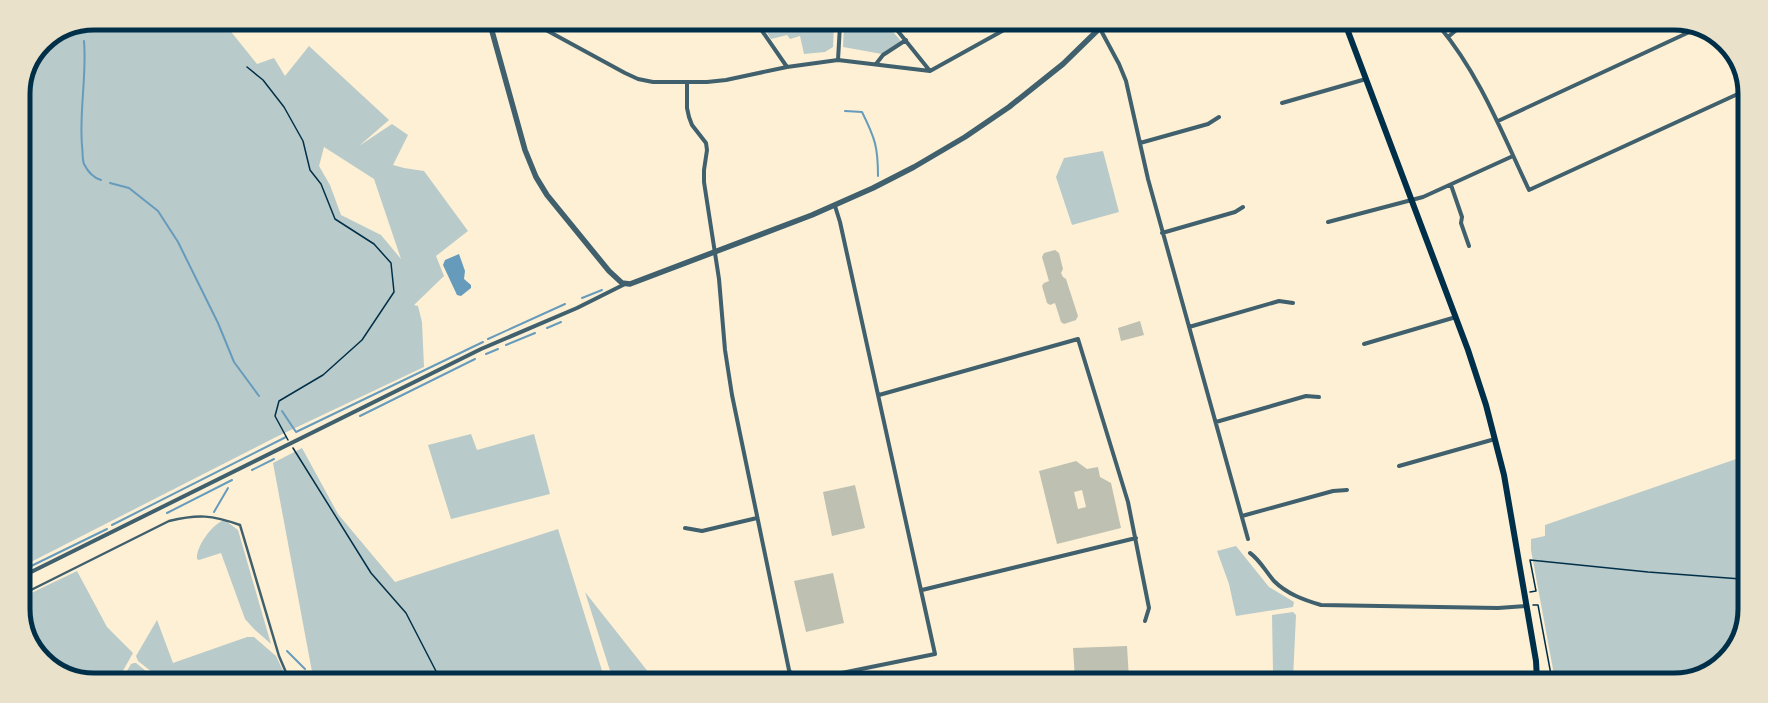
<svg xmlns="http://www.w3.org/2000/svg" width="1768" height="703" font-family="'Varela Round',sans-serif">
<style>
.green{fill:#b9caca;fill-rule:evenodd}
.water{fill:#669bbc}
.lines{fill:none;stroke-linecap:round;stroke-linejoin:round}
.stream{stroke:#669bbc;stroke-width:2}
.building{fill:#bec0b2;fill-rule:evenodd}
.path{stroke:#003049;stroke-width:1.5}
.service{stroke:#3f606c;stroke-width:2.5}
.minor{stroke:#3f606c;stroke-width:4}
.tertiary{stroke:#3f606c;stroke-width:5.5}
.secondary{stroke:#003049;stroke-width:6}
.rim{fill:none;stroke:#003049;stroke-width:5}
</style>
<rect width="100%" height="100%" fill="#fdf0d5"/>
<!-- green -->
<path class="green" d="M94,23h130l33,41 17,-6 11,18 24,-30 80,74 -30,26 33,-22 16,11 -15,30 11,3 20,3 44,60 -32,25 8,20 -30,29 4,1 4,16 2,45 -148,70 -249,127 -4,-26v-448l21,-46 23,-16zM324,147l50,32 27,80 -20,-24 -40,-20 -11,-30 -11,-19z
M762,25h72l-1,22 -8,5 -21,2 -4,-18 -10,3 -3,-4 -16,4z
M844,25h43l14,16 -19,13 -39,-7z
M1103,151l16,61 -47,13 -16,-48 8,-19z
M471,434l6,16 57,-16 16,60 -99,25 -23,-74z
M302,448l36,66 57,68 163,-53 46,148h-291l-40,-214z
M1742,457l-1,175 -27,36 -40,12h-119l-24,-130v-11l14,-3v-11z
M222,521h4l12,9 33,114 -17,-15 -9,-10 -24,-66 -22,7 -2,-1c-1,-12 14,-33 25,-38z
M1236,546l33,41 25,15 -1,5 -57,9 -7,-32 -12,-33z
M77,571l30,56 26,26 -13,23h-49l-33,-24 -15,-38v-17z
M585,592l68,86 -41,-1z
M1293,612l3,3 -3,64h-44l24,-7 -1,-57z
M157,620l16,43 74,-26h7l22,19 10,21 -129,-1 -19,-15 -2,-5z
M134,663h2l16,13h-28l7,-12z"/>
<!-- water -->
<path class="water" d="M459,254l6,17 -1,8 7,6v3l-10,8 -4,-1 -14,-30 2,-5z"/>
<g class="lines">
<!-- stream -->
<path class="stream" d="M84,41c3,35 -5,70 -2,105 1,5 0,13 2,18 4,8 10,14 17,16
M845,111l17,1c13,26 16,35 16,64
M110,183l19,5 29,23 20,31 40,81 16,39 25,34
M582,298l20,-8
M547,328l14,-6
M488,339l77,-35
M506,345l29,-12
M486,354l12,-5
M282,411l14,21 187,-90
M360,416l115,-57
M252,470l22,-11
M214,512l14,-24
M167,513l65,-33
M112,525l174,-88
M23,570l84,-41
M287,651l18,18
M327,676v1"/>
</g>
<!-- building -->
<path class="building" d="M1055,250l4,3 4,16 -2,4 2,4 3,2 12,37 -2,4 -12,4 -3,-2 -6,-19 -5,2 -3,-2 -5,-17 2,-3 5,-2 -7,-24 2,-4z
M1140,321l4,14 -23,6 -3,-13z
M1076,461l11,8 11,-2 2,10 11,6 10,45 -64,16 -18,-73zM1082,490l4,17 -8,2 -4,-17z
M855,485l10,43 -33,8 -9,-44z
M833,573l11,50 -38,9 -12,-51z
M1127,646l2,33h-54l-2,-31z"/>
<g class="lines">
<!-- path -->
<path class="path" d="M63,31l12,-4
M247,67l16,13 21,27 19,34 7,29 11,14 14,35 39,25 17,19 3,29 -32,48 -39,35 -44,26 -4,15 13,24
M293,448l78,125 35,40 33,64
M1530,592l6,-1 -6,-31 118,12 93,7
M1533,605h5l14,75"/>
<!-- service -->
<path class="service" d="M23,594l146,-73c29,-7 43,-6 71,4l39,131 9,21"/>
<!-- minor -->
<path class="minor" d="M535,24l90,49 13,6 15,3h54l19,-2 61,-13 51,-7 92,11 83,-46
M758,25l29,42
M893,25l37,46
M1098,25l21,39 7,17 22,98 100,360
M1439,26c41,49 63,107 90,164l211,-97 1,-7 -13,-30 3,-2
M1448,37l13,-11
M1723,45l5,11
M838,60l2,-35
M876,64l7,-9 23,-15
M687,83v25l2,9 3,8 14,18 1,7 -3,20v12l15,97 6,71 7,45 57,275 5,8
M1282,103l84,-24
M1498,121l200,-93
M1140,143l68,-19 11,-7
M1451,185l11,32 -1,6 8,23
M1328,222l95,-25 90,-41
M1162,233l73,-21 8,-5
M1189,327l90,-26 14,2
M1364,344l92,-27
M879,395l199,-56 50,163 21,106 -4,13
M1216,422l90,-26 13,1
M1399,466l96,-27
M1242,516l91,-25 14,-1
M685,528l17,3 55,-13
M1250,553c10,7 16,19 24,28 13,13 30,19 47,24l177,3 28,-2
M23,576l458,-227 96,-41 48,-24
M922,590l214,-52
M817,678l118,-24 -95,-432 -5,-16"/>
<!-- tertiary -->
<path class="tertiary" d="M490,24l35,126 11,27 11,18 62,76 13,12 8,1 182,-69 61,-27 41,-21 51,-30 44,-30 54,-43 40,-39"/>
<!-- secondary -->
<path class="secondary" d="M1346,26l122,324 18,55 18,70 32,186 1,19"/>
</g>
<!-- crop -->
<path d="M0 0H1768V703H0ZM94 30H1674A64 64 0 0 1 1738 94V609A64 64 0 0 1 1674 673H94A64 64 0 0 1 30 609V94A64 64 0 0 1 94 30Z" fill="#e9e1ca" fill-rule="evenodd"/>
<path class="rim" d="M94 30H1674A64 64 0 0 1 1738 94V609A64 64 0 0 1 1674 673H94A64 64 0 0 1 30 609V94A64 64 0 0 1 94 30Z"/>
</svg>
